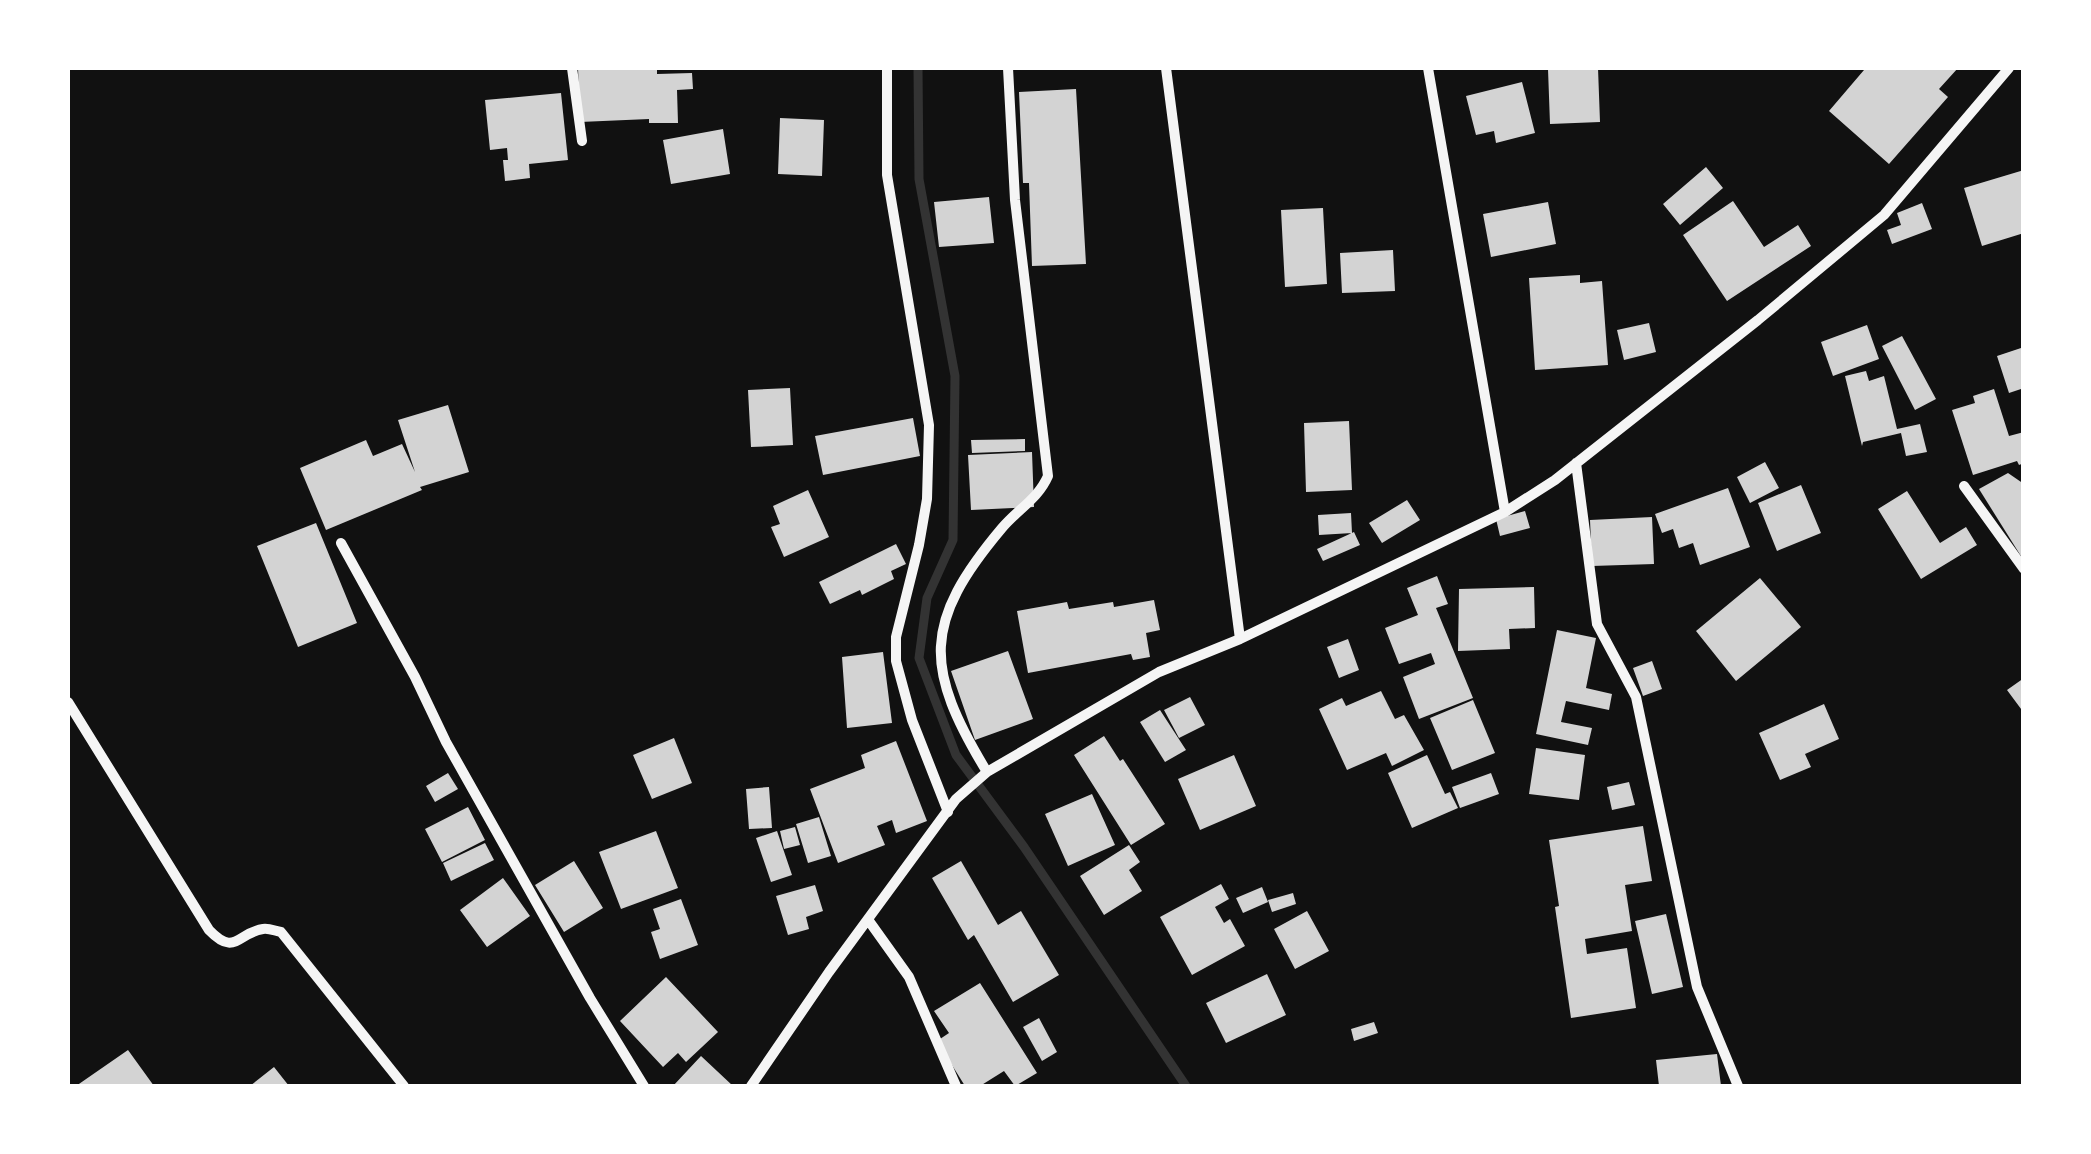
<svg xmlns="http://www.w3.org/2000/svg" width="2091" height="1154" font-family="Montserrat,sans-serif">
<style>
.lines{fill:none;stroke-linecap:round;stroke-linejoin:round}
.stream{stroke:#333;stroke-width:9}
.building{fill:#d3d3d3}
.minor{stroke:#f5f5f5;stroke-width:10}
</style>
<rect width="100%" height="100%" fill="#111"/>
<g class="lines">
<!-- stream -->
<path class="stream" d="M918,68l1,111 36,197 -2,164 -26,58 -8,60 37,97 68,92 162,239"/>
</g>
<!-- building -->
<path class="building" d="M578,68h79v6l35,-1 1,16 -16,1 1,33h-29v-4l-69,3z
M1598,68l2,54 -50,2 -2,-55z
M1861,68h97l-19,21 9,8 -59,67 -60,-53 35,-41z
M1522,82l13,51 -39,10 -2,-12 -18,4 -10,-39z
M1076,89l10,175 -54,2 -3,-83h-6l-4,-91z
M561,93l7,67 -39,4 1,14 -25,3 -2,-21h5l-1,-12 -17,2 -5,-50z
M780,118l44,2 -2,56 -44,-2z
M723,129l7,45 -59,10 -8,-44z
M1706,167l17,21 -43,37 -17,-21z
M2024,170v63l-42,13 -18,-58z
M989,197l5,46 -55,4 -5,-45z
M1733,201l31,46 34,-22 13,21 -84,55 -44,-66z
M1548,202l8,42 -65,13 -8,-43z
M1922,203l10,26 -40,15 -5,-14 14,-5 -4,-12z
M1323,208l4,76 -42,3 -4,-77z
M1393,250l2,41 -53,2 -2,-40z
M1580,275v8l22,-2 6,84 -73,5 -6,-92z
M1649,323l7,29 -32,8 -7,-30z
M1867,325l12,34 -46,17 -12,-34z
M1902,336l34,63 -21,11 -33,-64z
M2024,347v41l-15,5 -12,-37z
M1866,371l3,10 15,-5 13,53 23,-5 7,28 -21,4 -5,-23 -38,9 -1,4 -17,-70z
M790,388l3,57 -42,2 -3,-57z
M1994,389l15,47 15,-4v31l-5,2 -2,-4 -44,14 -21,-65 23,-7 -2,-7z
M448,405l21,67 -49,15 2,3 -96,40 -26,-62 66,-28 7,16 29,-12 13,28 -17,-52z
M913,418l7,38 -97,19 -8,-39z
M1349,421l3,69 -46,2 -2,-69z
M1025,439v12l-53,2 -1,-13z
M1032,452l2,55 -63,3 -3,-55z
M1765,462l14,26 -29,15 -13,-26z
M2008,473l16,11v77l-45,-72z
M1801,485l20,48 -44,18 -19,-48z
M1728,488l22,59 -50,18 -7,-22 -14,5 -6,-19 -11,4 -7,-19z
M808,490l21,47 -45,20 -13,-30 9,-3 -7,-18z
M1907,491l33,52 26,-16 11,18 -56,34 -43,-70z
M1407,500l13,20 -38,23 -13,-20z
M1525,511l5,17 -30,8 -4,-17z
M1351,513l1,20 -33,2 -1,-20z
M1652,517l2,47 -62,2 -2,-46z
M316,523l41,100 -59,24 -41,-101z
M1354,532l6,13 -37,16 -6,-12z
M896,544l10,20 -15,7 3,8 -32,16 -2,-5 -30,14 -11,-22z
M1437,576l11,28 -12,4 37,90 -54,21 -16,-42 32,-13 -4,-11 -32,11 -14,-36 33,-13 -11,-27z
M1760,578l41,49 -65,54 -40,-50z
M1534,587l1,41 -26,1 1,20 -52,2 1,-62z
M1154,600l6,30 -14,3 4,24 -17,3 -2,-6 -103,19 -11,-62 50,-9 2,7 44,-7 1,5z
M1557,630l39,8 -10,50 26,6 -3,16 -43,-9 -5,21 31,6 -4,17 -52,-11z
M1348,639l11,31 -20,8 -12,-31z
M1008,651l25,68 -58,21 -24,-69z
M883,652l9,71 -45,5 -5,-71z
M1652,661l10,28 -19,7 -10,-28z
M2024,678v35l-17,-23z
M1381,691l14,28 9,-4 20,35 -32,16 -6,-13 -39,17 -28,-61 23,-11 4,8z
M1190,697l15,28 -26,13 -15,-28z
M1473,700l22,53 -43,17 -22,-52z
M1824,704l15,35 -34,15 6,13 -31,13 -21,-47z
M1160,710l26,40 -21,12 -25,-40z
M1104,736l16,25 3,-2 42,65 -34,21 -57,-90z
M674,738l18,45 -40,16 -19,-44z
M896,741l31,80 -31,12 -4,-13 -15,6 8,19 -47,18 -28,-74 55,-21 -4,-13z
M1536,748l49,7 -6,45 -50,-6z
M1234,755l22,51 -56,24 -22,-51z
M1427,755l18,39 5,-2 8,16 -46,20 -24,-55z
M448,773l10,16 -23,13 -9,-16z
M1491,773l8,21 -39,14 -8,-21z
M1629,782l6,23 -23,5 -5,-23z
M769,787l3,41 -23,1 -3,-40z
M1092,794l23,51 -47,21 -23,-52z
M468,807l17,33 -43,22 -17,-33z
M819,817l12,39 -23,7 -12,-39z
M1643,826l9,55 -27,4 7,46 -47,8 2,15 40,-6 9,60 -65,10 -16,-111 4,-1 -10,-66z
M795,827l5,18 -16,4 -4,-18z
M656,831l22,57 -57,21 -22,-57z
M777,831l15,44 -21,7 -15,-44z
M485,843l9,17 -43,21 -8,-18z
M1129,845l11,17 -11,8 13,21 -38,24 -24,-39z
M574,861l29,47 -39,24 -29,-47z
M961,861l37,64 23,-14 38,64 -46,27 -39,-67 -6,5 -36,-62z
M503,878l27,38 -43,31 -27,-37z
M1221,884l8,15 -14,8 9,16 6,-4 15,27 -53,29 -32,-58z
M815,885l8,26 -17,6 3,12 -21,6 -12,-39z
M1262,887l6,15 -25,11 -7,-15z
M1293,893l3,11 -24,8 -4,-12z
M681,899l17,46 -38,14 -9,-27 9,-3 -7,-20z
M1307,911l22,40 -34,18 -21,-40z
M1666,914l17,73 -31,7 -17,-73z
M1267,974l19,41 -60,28 -20,-40z
M666,977l52,55 -32,30 -8,-9 -15,14 -43,-46z
M980,983l57,90 -22,13 -11,-15 -24,15h-15l-28,-45 12,-8 -15,-22z
M1039,1018l18,34 -15,9 -19,-34z
M1374,1022l4,11 -24,8 -3,-12z
M128,1050l26,36h-78z
M1717,1054l4,32h-62l-3,-26z
M701,1056l32,30h-60z
M274,1067l15,19h-39z"/>
<g class="lines">
<!-- minor -->
<path class="minor" d="M572,68l10,73
M887,68v107l42,250 -2,74 -8,46 -23,92v24l16,59 36,92
M1166,68l74,571
M1428,68l77,444
M1576,463l21,161 39,73 61,290 41,99
M1964,486l60,83
M341,543l74,134 31,65 144,256 54,88
M68,702l141,228c26,27 28,3 54,-1 6,-1 12,2 18,3l123,154
M987,772c-63,-104 -65,-149 15,-244 16,-19 36,-29 46,-52l-33,-276 -7,-132
M869,921l40,56 47,109
M751,1086l78,-114 127,-173 31,-27 172,-100 81,-33 265,-127 50,-32 203,-160 126,-105 125,-147"/>
</g>
<!-- border -->
<rect width="2091" height="1154" fill="none" stroke="#ffffff" stroke-width="140"/>
</svg>
